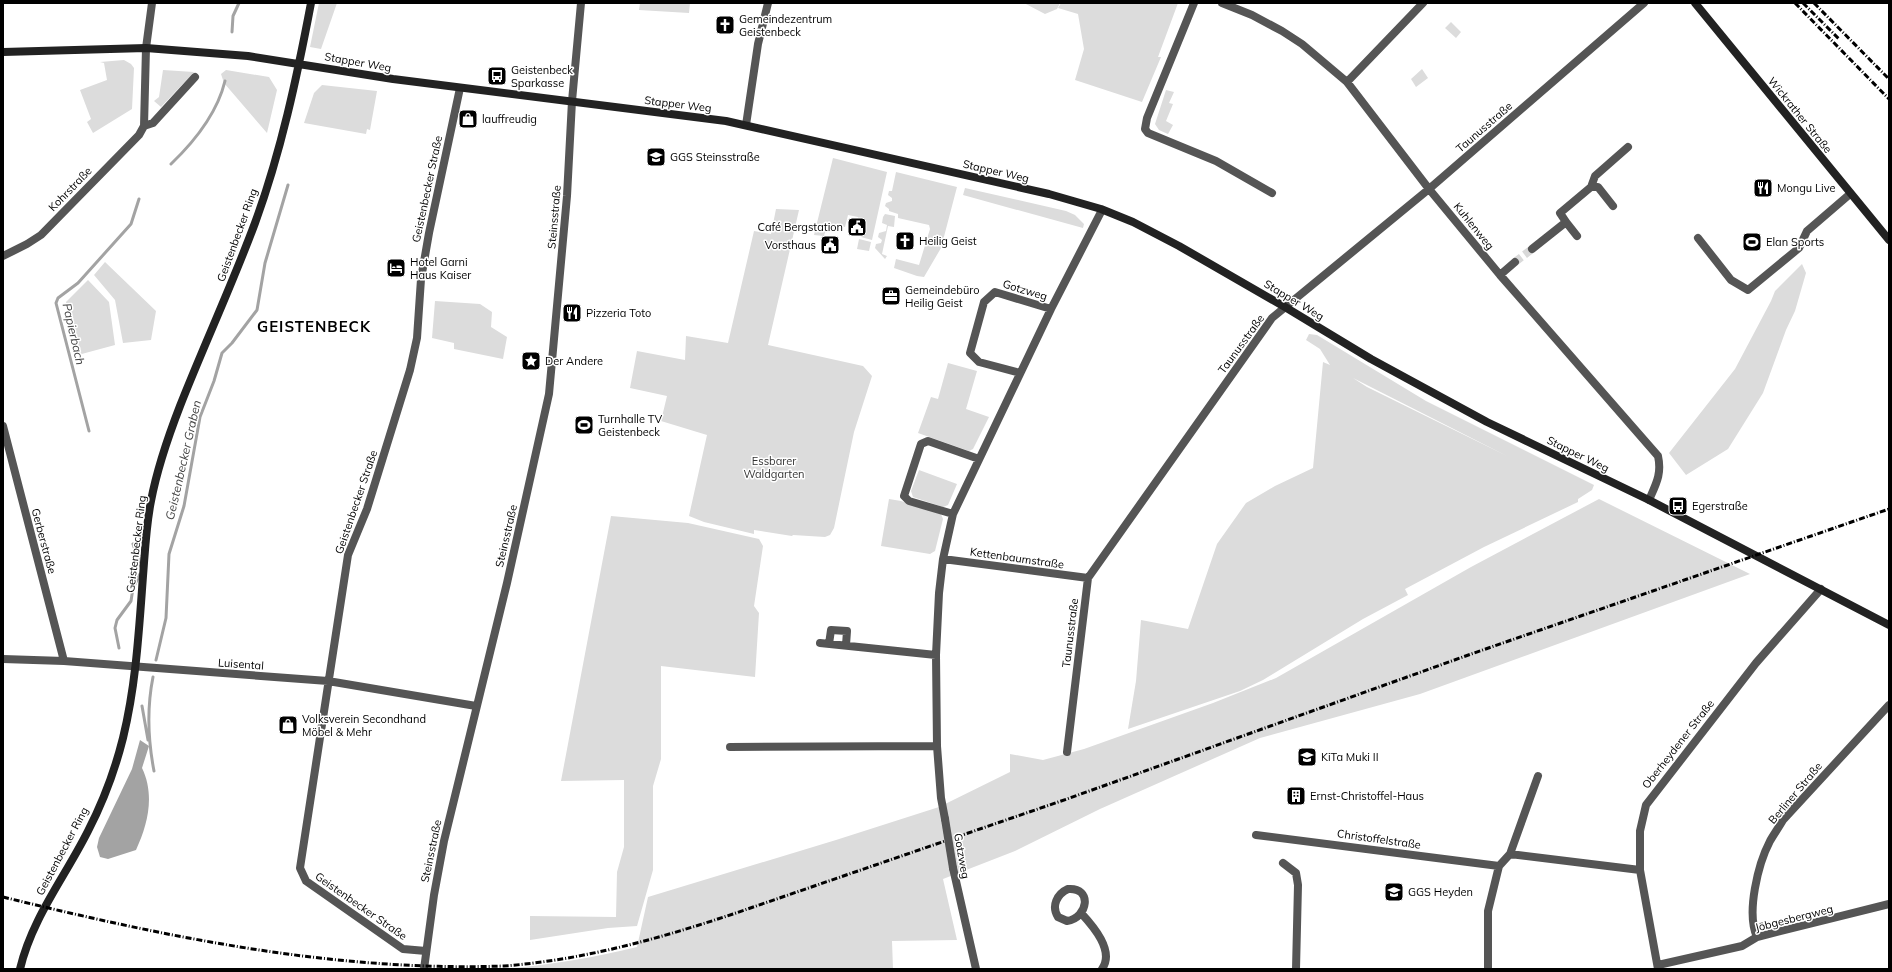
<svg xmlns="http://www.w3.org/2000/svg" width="1892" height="972" font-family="Mulish,sans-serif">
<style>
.green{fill:#dcdcdc;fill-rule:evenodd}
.water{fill:#a3a3a3}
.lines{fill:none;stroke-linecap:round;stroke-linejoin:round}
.stream{stroke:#a3a3a3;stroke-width:3}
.minor-tunnel{stroke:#d9d9d9;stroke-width:8;stroke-dasharray:8 4;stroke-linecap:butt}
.minor{stroke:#555;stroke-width:8}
.secondary{stroke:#222;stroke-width:8}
.rail{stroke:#000;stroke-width:3;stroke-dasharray:6 2 1 2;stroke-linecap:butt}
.minor-bridge{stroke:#555;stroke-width:8}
.labels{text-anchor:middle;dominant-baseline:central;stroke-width:3;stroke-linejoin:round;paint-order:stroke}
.poi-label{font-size:11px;fill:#000;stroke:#fff;text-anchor:start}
.street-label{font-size:11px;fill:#000;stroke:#fff}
.park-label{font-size:11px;fill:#333;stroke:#fff}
.water-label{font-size:12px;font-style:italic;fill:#444;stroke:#fff}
.district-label{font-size:15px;font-weight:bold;letter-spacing:1px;fill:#000;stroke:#fff}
</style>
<rect width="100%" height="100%" fill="#fff"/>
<!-- green -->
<path class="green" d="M319,3h18l-16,46 -11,-2z
M640,3h50l-1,10 -50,-3z
M1024,3h36l-3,6 -12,5z
M1061,3h117l-20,54h3l-19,45 -67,-22 9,-31 -6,-35 -20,-6z
M1451,22l10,10 -5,6 -11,-10z
M124,60l7,4 3,4 -2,41 -39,24 -6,-11 4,-3 -11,-29 27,-10 -3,-17 -4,-1z
M1422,69l6,9 -12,9 -5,-8z
M163,70l31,2 -33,35 -7,-6 5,-4z
M226,70l43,7 8,13 -10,43 -43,-50 -3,-9z
M322,85l55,6 -7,39 -3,-1 -1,5 -62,-11 10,-30z
M1166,90l8,2 -5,11 4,1 -7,17 7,4 -5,9 -9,-4 -4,-6z
M833,158l54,14 -15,68 -11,-3 3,-13 -6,-2v-5l-10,-2 -3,12 -4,-1 -2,6 -13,-3 -2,7 -10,-1z
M896,172l61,15 -16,61 -17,29 -7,-1 -23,-8 2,-9 23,6 11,-36 -1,-4 -31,-7v-4l-9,-3v-2l-4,-3 1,-3 6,-2v-3l-4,-3 1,-4h3z
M965,188l101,23 9,4 9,9 -1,4 -120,-33z
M776,209l23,1 -31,135 95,21 9,10 -18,56 -20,96 -4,7 -5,2 -32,-2 -1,1 -38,-6v4l-50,-12 -15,-6 18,-81 -46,-14 6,-25 -37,-8 7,-37 48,9 1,-24 42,7 26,-112 17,3z
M885,214l10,2 -1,11 -6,-1 -6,28 5,2 -2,3 -10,-11 1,-4 5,-1 1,-3 -4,-3 1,-4 7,-2 1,-6 -5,-2 1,-6z
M859,239l12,3 -2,9 -12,-2z
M105,262l51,49 -5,29 -28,3 -8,-43 -21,-25z
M1802,264l4,9 -11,38 -9,19 -23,63 -35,56 -42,26 -17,-22 66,-84 36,-68 4,-10z
M88,280l21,22 6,43 -37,10 -12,-53z
M435,301l45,3 12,8 -1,15 16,10 -4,22 -49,-10v-6l-22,-5z
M1309,334l8,1 109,66 168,84 -2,5 -14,9v3l-94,45 -79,42 3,6 -45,24 -100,61 -23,11 -112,38 8,-48 5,-61 47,9 29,-85 29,-41 29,-17 38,-18 10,-106 7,3 -10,-16 -14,-9zM1353,378l154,78 -140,-69z
M948,363l29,8 -11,38 23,8 -16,32 -4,2 -51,-18 13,-36 7,2z
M919,470l38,14 -9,21 -5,2 -30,-10 -2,-6z
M889,499l12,2 40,13 2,5 -8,32 -5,3 -49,-8z
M1599,499l151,75 -330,120 -160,44 -160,71 -85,42 -72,28 14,61 -65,1 1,28h-389c45,-4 89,-11 133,-22l11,-50 188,-57 103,-33 71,-35v-18l33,6 41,-11 129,-46 63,-25 195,-111z
M611,516l77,7 71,16 4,7 -9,60 5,7 -4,64 -94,-11v93l-8,27v84l-16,56 -29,2 -78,12v-24l86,1 1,-45 7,-25v-67l-63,1z"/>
<!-- water -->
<path class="water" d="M140,740l9,6 -7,22c13,27 6,56 -6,82l-28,9 -8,-2 -3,-10 2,-9 33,-69z"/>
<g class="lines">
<!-- stream -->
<path class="stream" d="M232,32l1,-16 6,-13
M171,164c24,-23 46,-50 54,-83
M89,431l-33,-128 2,-5 20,-15 53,-59 8,-25
M133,544l8,23
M119,648l-4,-20 2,-8 14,-19 2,-13 7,-14
M156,660l10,-42 3,-64 15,-48 16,-89 14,-36 8,-28 10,-10 25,-33 8,-47 23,-78
M153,677c-6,30 -5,63 1,94
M142,706l6,34"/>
<!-- minor-tunnel -->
<path class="minor-tunnel" d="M1515,262l17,-13"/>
<!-- minor -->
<path class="minor" d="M1194,3l-47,115 -2,11 3,4 68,28 56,32
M1222,3l30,12 30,16 20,13 45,38 82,107 71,86 158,181c4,18 -2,28 -9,44
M1347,82l76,-79
M746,125l12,-81 10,-41
M144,126l9,-3 42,-46
M1591,187h7l15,19
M1566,222l11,14
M1698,238l33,42 17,10 51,-42 8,-17 43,-37
M1532,249l34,-27 -6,-9 31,-26 4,-11 33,-29
M3,256l24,-12 14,-9 98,-100 5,-9 2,-78 6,-45
M1500,275l15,-13
M1020,373l-41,-11 -9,-9 14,-51 11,-10 56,17
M3,426l61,235
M953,514l-44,-13 -5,-5 17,-52 7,-3 51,18
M943,559l145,19
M820,643l116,12
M829,644l2,-14 16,1 -1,14
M3,659l61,2 264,20 148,25
M730,747l207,-1
M1067,752l21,-174 184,-260 157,-129 215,-186
M945,819l-4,-21 -4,-52 -1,-91 3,-62 4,-34 10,-45 98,-205 51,-99
M1256,835l243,31
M1510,854l130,16
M1283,863l13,10 2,12 -2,84
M953,868l23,101
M1068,889c25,-2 20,29 -1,32l-9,-4c-7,-11 -1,-23 10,-28z
M1081,913c12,13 34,38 21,56
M1757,937c-11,-24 1,-73 13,-96 4,-7 9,-14 13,-21l106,-115
M426,951l-23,-2 -97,-68 -6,-13 48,-313 19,-46 43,-139 7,-32 4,-59 8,-46 31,-145
M1658,965l84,-19 15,-9 132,-33
M424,969l10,-74 10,-54 63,-258 42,-189 18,-198 5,-95 9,-98
M1488,969v-58l11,-45 11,-12 28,-78
M1658,969l-18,-99v-39l6,-26 110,-142 65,-74"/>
<!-- secondary -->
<path class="secondary" d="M1695,3l194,237
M3,52l143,-4 102,8 145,23 333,42 323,73 52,15 32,13 46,24 106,61 86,52 116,63 162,78 240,125
M20,969c12,-51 45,-92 68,-138 15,-29 27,-61 35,-93 13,-53 16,-108 20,-162 2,-25 3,-50 8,-75 6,-32 17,-64 29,-95 24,-61 52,-121 75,-183 26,-71 42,-146 56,-220"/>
<!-- rail -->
<path class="rail" d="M1795,3l94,96
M1803,3l36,36
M1814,3l75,76
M3,897c163,40 332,75 501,69 79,-6 154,-27 229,-52l334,-115 407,-146 415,-144"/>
<!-- minor-bridge -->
<path class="minor-bridge" d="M945,819l8,49"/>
</g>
<!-- icons -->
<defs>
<symbol id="church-square" viewBox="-11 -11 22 22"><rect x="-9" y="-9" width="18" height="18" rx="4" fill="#000" stroke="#fff"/><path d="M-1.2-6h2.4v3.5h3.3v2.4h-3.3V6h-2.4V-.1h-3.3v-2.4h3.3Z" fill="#fff"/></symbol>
<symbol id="bus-square" viewBox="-11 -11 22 22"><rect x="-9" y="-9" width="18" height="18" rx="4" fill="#000" stroke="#fff"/><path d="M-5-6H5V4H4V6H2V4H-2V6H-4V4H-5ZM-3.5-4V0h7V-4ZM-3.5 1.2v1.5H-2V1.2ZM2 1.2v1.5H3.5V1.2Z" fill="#fff"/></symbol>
<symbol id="shop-square" viewBox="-11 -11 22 22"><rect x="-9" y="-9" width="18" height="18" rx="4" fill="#000" stroke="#fff"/><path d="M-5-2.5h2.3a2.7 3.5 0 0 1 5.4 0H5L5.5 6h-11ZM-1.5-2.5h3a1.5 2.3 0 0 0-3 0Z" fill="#fff"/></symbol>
<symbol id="school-square" viewBox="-11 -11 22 22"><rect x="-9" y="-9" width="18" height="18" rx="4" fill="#000" stroke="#fff"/><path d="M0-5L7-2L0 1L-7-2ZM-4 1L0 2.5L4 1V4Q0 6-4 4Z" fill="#fff"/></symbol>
<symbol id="restaurant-square" viewBox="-11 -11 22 22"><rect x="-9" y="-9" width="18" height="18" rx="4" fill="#000" stroke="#fff"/><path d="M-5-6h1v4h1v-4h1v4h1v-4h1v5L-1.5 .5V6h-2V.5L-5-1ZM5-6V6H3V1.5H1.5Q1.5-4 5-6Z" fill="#fff"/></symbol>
<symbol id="civic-square" viewBox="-11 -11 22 22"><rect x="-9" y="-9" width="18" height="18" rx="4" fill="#000" stroke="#fff"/><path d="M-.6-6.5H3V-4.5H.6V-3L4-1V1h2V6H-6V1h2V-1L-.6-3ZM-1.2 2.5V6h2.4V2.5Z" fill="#fff"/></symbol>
<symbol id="stadium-square" viewBox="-11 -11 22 22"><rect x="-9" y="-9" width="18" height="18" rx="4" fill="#000" stroke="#fff"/><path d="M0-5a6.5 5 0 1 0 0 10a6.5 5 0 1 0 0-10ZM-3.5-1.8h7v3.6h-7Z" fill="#fff"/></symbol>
<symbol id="hotel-square" viewBox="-11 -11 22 22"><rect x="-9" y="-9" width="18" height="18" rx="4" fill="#000" stroke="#fff"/><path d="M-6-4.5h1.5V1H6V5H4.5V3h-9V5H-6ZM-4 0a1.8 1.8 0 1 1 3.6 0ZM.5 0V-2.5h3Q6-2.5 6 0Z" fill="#fff"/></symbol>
<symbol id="office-square" viewBox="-11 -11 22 22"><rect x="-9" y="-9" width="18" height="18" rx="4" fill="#000" stroke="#fff"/><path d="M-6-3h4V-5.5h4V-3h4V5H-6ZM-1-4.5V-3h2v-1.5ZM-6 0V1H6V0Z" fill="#fff"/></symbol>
<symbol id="sight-square" viewBox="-11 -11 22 22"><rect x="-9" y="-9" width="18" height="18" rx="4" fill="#000" stroke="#fff"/><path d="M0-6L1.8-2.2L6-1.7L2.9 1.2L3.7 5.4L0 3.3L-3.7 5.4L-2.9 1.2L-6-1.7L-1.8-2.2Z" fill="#fff"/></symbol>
<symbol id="building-square" viewBox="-11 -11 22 22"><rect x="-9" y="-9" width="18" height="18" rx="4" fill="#000" stroke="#fff"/><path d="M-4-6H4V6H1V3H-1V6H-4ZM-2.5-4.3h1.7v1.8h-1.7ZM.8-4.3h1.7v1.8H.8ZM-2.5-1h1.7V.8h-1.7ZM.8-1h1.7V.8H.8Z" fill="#fff"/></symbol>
</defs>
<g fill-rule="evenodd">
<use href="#church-square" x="714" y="14" width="22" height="22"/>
<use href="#bus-square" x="486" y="65" width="22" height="22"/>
<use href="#shop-square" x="457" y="108" width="22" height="22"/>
<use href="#school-square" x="645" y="146" width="22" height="22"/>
<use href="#restaurant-square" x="1752" y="177" width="22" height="22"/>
<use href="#civic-square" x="846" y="216" width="22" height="22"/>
<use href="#church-square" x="894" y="230" width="22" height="22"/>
<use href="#stadium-square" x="1741" y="231" width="22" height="22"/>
<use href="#civic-square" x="819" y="234" width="22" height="22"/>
<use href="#hotel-square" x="385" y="257" width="22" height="22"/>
<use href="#office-square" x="880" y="285" width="22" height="22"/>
<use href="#restaurant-square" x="561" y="302" width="22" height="22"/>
<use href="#sight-square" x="520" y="350" width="22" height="22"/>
<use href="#stadium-square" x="573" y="414" width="22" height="22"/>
<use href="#bus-square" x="1667" y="495" width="22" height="22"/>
<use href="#shop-square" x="277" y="714" width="22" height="22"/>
<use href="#school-square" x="1296" y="746" width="22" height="22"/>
<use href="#building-square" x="1285" y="785" width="22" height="22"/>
<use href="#school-square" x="1383" y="881" width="22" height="22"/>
</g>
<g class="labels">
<!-- poi labels -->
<g class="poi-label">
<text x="739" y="19">Gemeindezentrum<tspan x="739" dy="13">Geistenbeck</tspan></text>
<text x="511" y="70">Geistenbeck<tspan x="511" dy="13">Sparkasse</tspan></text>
<text x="482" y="119">lauffreudig</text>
<text x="670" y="157">GGS Steinsstraße</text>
<text x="1777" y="188">Mongu Live</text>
<text x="843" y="227" text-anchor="end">Café Bergstation</text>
<text x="919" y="241">Heilig Geist</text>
<text x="1766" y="242">Elan Sports</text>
<text x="816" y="245" text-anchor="end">Vorsthaus</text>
<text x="410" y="262">Hotel Garni<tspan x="410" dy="13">Haus Kaiser</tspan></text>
<text x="905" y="290">Gemeindebüro<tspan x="905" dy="13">Heilig Geist</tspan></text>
<text x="586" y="313">Pizzeria Toto</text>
<text x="545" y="361">Der Andere</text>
<text x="598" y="419">Turnhalle TV<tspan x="598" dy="13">Geistenbeck</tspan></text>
<text x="1692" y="506">Egerstraße</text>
<text x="302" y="719">Volksverein Secondhand<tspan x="302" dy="13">Möbel &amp; Mehr</tspan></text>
<text x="1321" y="757">KiTa Muki II</text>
<text x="1310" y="796">Ernst-Christoffel-Haus</text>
<text x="1408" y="892">GGS Heyden</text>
</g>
<!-- street labels -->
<g class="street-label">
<text transform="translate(358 62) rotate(10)">Stapper Weg</text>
<text transform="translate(678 104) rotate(7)">Stapper Weg</text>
<text transform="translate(1800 115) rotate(51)">Wickrather Straße</text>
<text transform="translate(1484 127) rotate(-41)">Taunusstraße</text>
<text transform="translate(996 171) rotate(13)">Stapper Weg</text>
<text transform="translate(70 189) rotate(-46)">Kohrstraße</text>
<text transform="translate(427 189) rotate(-78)">Geistenbecker Straße</text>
<text transform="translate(554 217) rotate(-85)">Steinsstraße</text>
<text transform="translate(1474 226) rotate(51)">Kuhlenweg</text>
<text transform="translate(237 235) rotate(-70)">Geistenbecker Ring</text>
<text transform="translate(1025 290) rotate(17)">Gotzweg</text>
<text transform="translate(1294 300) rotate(31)">Stapper Weg</text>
<text transform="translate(1241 344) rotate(-54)">Taunusstraße</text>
<text transform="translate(1578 454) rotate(26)">Stapper Weg</text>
<text transform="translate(356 502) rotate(-71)">Geistenbecker Straße</text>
<text transform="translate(506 536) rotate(-77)">Steinsstraße</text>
<text transform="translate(44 541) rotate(75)">Gerberstraße</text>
<text transform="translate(136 544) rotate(-83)">Geistenbecker Ring</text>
<text transform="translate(1017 558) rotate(8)">Kettenbaumstraße</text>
<text transform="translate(1070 633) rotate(-83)">Taunusstraße</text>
<text transform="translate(241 664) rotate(4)">Luisental</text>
<text transform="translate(1678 744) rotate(-52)">Oberheydener Straße</text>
<text transform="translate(1795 793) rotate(-50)">Berliner Straße</text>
<text transform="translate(1379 839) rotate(8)">Christoffelstraße</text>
<text transform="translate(62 851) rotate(-62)">Geistenbecker Ring</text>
<text transform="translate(431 851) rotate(-78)">Steinsstraße</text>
<text transform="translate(962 856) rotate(80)">Gotzweg</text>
<text transform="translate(361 906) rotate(35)">Geistenbecker Straße</text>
<text transform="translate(1794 918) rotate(-14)">Jöbgesbergweg</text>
</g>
<!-- park labels -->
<g class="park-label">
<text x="774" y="461">Essbarer<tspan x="774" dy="13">Waldgarten</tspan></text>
</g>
<!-- water labels -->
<g class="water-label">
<text transform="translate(74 334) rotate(77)">Papierbach</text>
<text transform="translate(183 460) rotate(-77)">Geistenbecker Graben</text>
</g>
<!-- district labels -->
<g class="district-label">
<text x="314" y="326">GEISTENBECK</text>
</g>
</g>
<!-- border -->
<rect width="1892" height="972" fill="none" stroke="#000000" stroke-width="8"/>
</svg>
